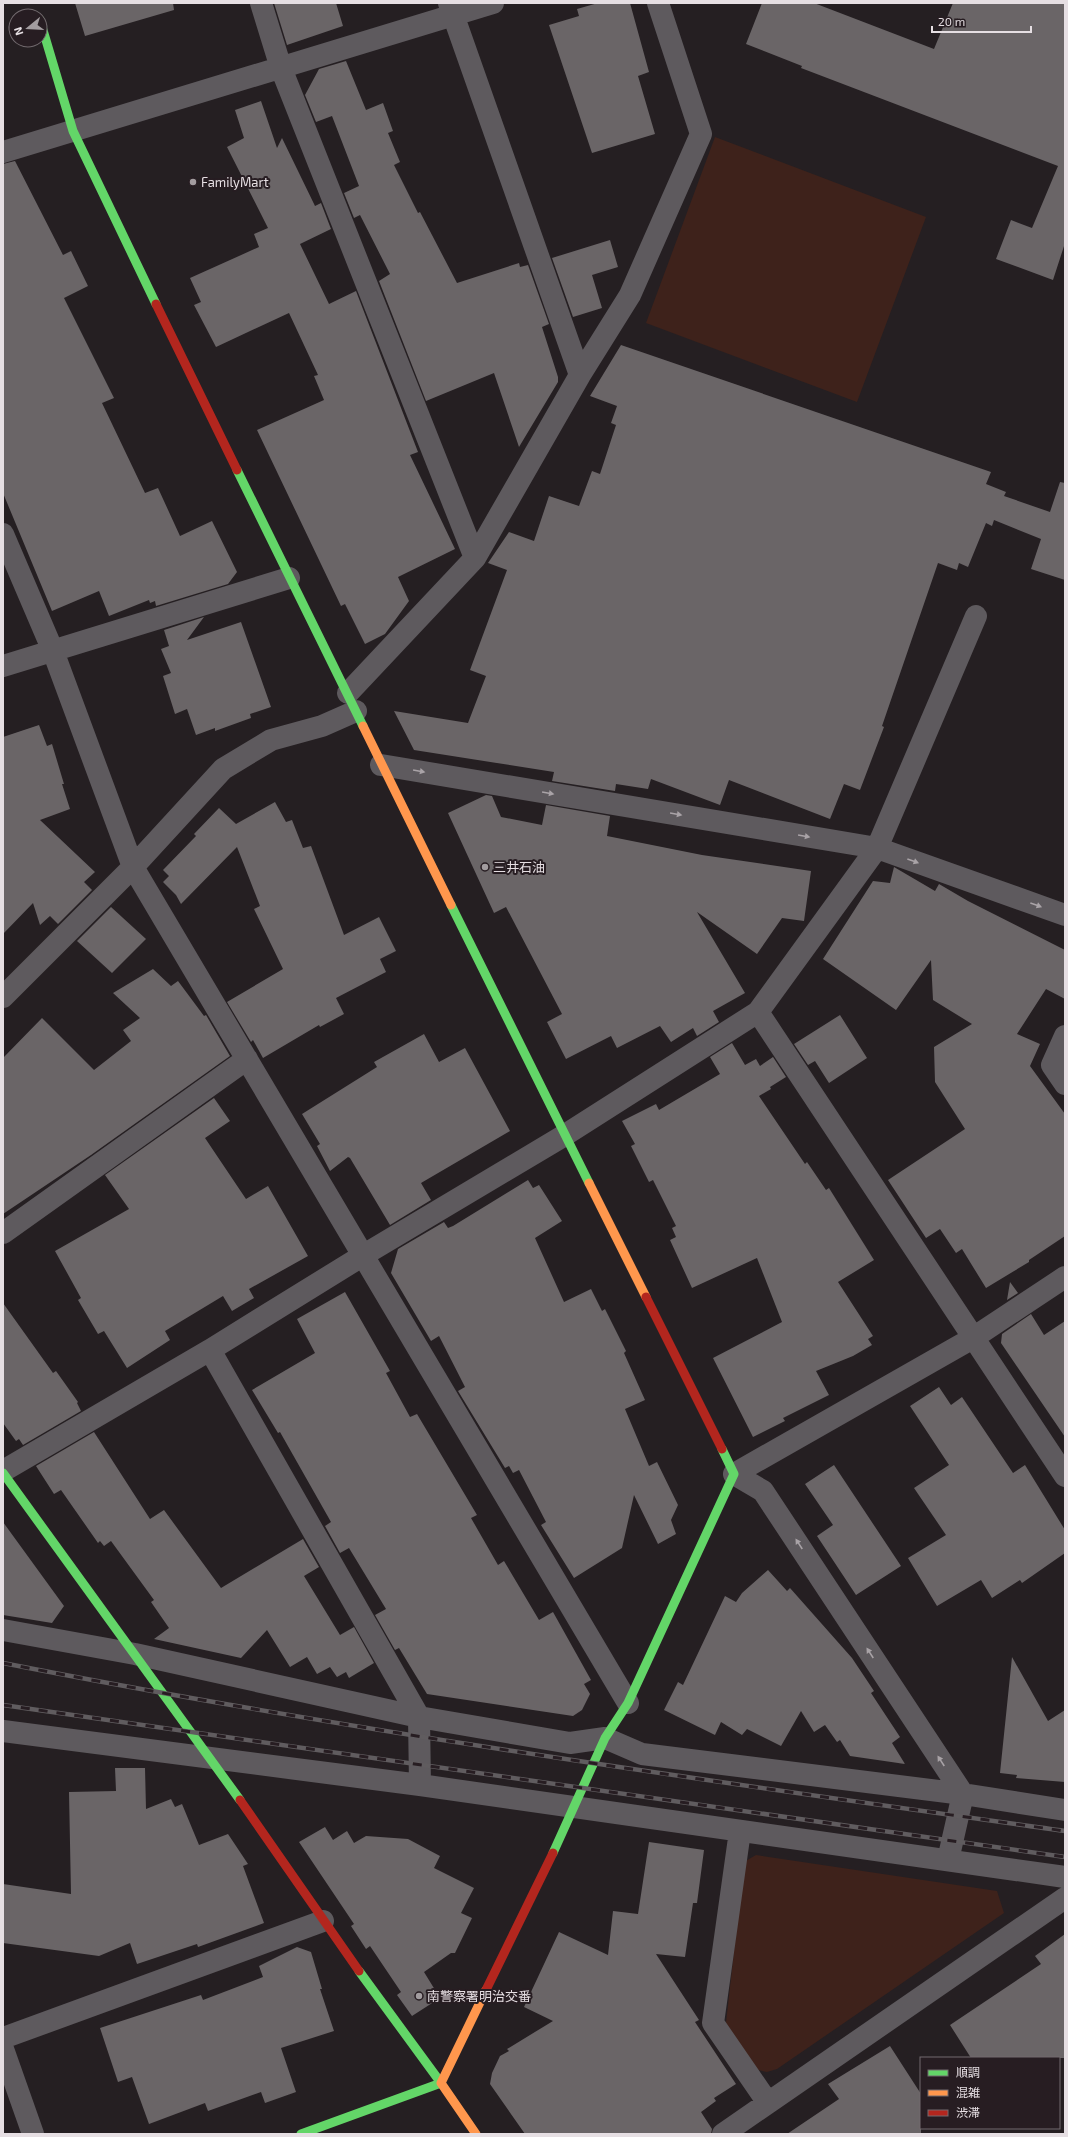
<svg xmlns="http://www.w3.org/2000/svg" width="1068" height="2137" font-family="'Exo 2','Noto Sans JP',sans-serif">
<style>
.green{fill:#3e221b}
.building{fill:#6a6567}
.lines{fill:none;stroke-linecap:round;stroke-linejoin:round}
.street{stroke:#5e5a5e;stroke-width:22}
.fast{stroke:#63d668;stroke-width:9}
.slow{stroke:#ff974d;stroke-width:9}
.jam{stroke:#b3261e;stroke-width:9}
.rail-casing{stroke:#605c5f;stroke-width:4.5}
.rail{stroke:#271d22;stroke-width:3;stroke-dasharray:9;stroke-linecap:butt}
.oneway{fill:#a9a3a7}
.poi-dot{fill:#a29c9f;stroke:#271d22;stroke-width:1.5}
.labels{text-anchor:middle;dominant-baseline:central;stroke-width:4;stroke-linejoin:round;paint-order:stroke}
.poi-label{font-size:13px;fill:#e6dfe3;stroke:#271d22;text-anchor:start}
</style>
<rect width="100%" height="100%" fill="#251f22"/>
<!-- green -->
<path class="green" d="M715,137l211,80 -69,185 -211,-79z
M756,1855l241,36 7,22 -227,156 -10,3 -14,-3 -27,-46 18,-161z"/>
<!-- building -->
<path class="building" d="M75,3h98l1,7 -89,26z
M274,3h62l7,23 -56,19z
M598,3h32l19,69 -11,4 17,58 -63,19 -43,-128 30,-9 -2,-7z
M762,3h52l120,46 19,-46h112v240l-12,37 -57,-21 15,-39 21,8 26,-62 -257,-98 1,-2 -56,-22z
M346,61l20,49 17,-7 10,28 -5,2 12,29 -6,3 24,48 2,-1 37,71 62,-20 1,4 8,-2 21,59 -7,3 16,50v5l-39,65 -25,-74 -68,28 -47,-120 11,-7 -30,-59 -6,3 -10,-25 15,-7 -27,-70 -16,6 -11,-27 14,-26z
M261,101l16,47 5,-10 33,68 6,-3 10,26 -31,15 29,60 27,-13 62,161 -8,3 45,94 -57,28 11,24 -24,33 -20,10 -20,-40 -4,2 -84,-176 67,-30 -10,-24 4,-1 -29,-62 -73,34 -22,-42 7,-3 -11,-24 69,-31 -5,-13 14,-6 -41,-81 17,-9 -9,-28z
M15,161l48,94 8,-4 17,35 -24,12 50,100 -12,5 43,90 13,-5 22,48 32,-15 25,51 -9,12 -72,22 -1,-5 -5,2 -1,-3 -40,16 -10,-25 -47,20 -49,-118v-329z
M610,240l8,27 -26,8 10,33 -29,9 -21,-59z
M621,345l370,127 -5,12 20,8 -2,4 46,16 10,-30 5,1v97l-34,-11 10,-30 -47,-19 -2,6 -6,-3 -18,44 -9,-4 -2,7 -19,-7 -56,163 2,1 -24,63 -16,-6 -14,35 -101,-39 -9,25 -69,-26 -3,10 -32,-5 -1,7 -63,-10 2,-9 -140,-22 -20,-39 74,12 18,-47 -16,-6 37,-100 -19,-7 21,-31 25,9 15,-45 30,10 13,-35 8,3 16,-49 -5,-2 6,-17 -27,-10z
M204,617l-17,23 54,-18 30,85 -21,7 1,4 -36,13v-3l-19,7 -9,-26 -12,5 -12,-38 8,-3 -10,-24 8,-3 -5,-16z
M39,725l8,21 5,-2 12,40h-2l8,25 -30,11 55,52 -11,10 8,8 -34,34 -8,-8 -10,9 -7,-22 -30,31v-197z
M486,795l6,1 9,21 41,8 4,-20 64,11 -3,20 95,19 109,16 -7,50 -22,-3 -25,36 -60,-42 48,81 -32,18 6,11 -22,14 -4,-8 -22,14 -11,-16 -43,22 -6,-12 -45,23 -19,-37 15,-8 -56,-107 -12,6 -46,-100z
M275,802l11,20 6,-2 11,28 8,-2 33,89 35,-18 17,34 -16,8 6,13 -50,26 8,16 -24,13 -1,-2 -56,33 -10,-18 -2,2 -24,-40 56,-33 -29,-60 6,-3 -23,-59 -56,57 -5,-9 -13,-13 6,-6 -6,-6 33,-34 -2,-2 25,-26 17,16z
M894,867l41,24 4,-7 29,17 97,49v49l-19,-10 -29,45 23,10 -10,22 35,48v122l-36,24v2l-43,26 -24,-39 -6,4 -16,-24 -14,9 -38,-58 77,-51 -30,-47 -1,-35 38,-23 -39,-24 -2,-40 -35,50 -73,-51 50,-78 17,2z
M111,907l35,32 -34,34 -35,-32z
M153,969l18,17 7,-5 26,35 2,-1 24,41 -139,99 -88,59v-156l39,-40 52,52 37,-29 -8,-11 17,-12 -27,-25z
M840,1015l27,43 -38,25 -14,-22 -7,4 -14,-21z
M424,1034l15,28 26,-14 45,83 -89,52 10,17 -41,25 -40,-67 -2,-1 -18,14 -13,-25 3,-2 -18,-30 75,-47 -3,-5z
M732,1043l13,22 11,-6 4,7 13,-9 13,20 -16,10 1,2 -12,7 46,68 2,-2 19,28 3,-2 45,72 -36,22 35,54 -5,3 4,6 -19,11 -37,15 13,24 -46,23 2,3 -32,16 -40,-79 69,-36 -25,-64 -65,30 -22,-48 6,-3 -4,-9 4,-2 -23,-46 -4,2 -18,-36 4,-2 -13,-23 34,-17 3,6 61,-36 -10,-17z
M214,1098l16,23 -25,17 41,61 22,-13 40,70 -59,33 5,9 -22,13 -9,-15 -58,35 5,9 -43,28 -23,-37 -6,3 -20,-34 3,-2 -26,-47 74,-42 -24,-34z
M528,1180l5,8 6,-3 23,36 -27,17 29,64 27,-13 11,22 3,-2 21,42 -2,2 21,47 -20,9 24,57 8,-4 21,43 -7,15 5,14 -18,10 -24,-49 -12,53 -48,30 -33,-53 5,-3 -27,-52 -6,3 -4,-7 -4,2 -47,-77 7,-4 -26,-51 -8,5 -40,-68 7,-24 46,-27 4,6 5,-2z
M1010,1282l8,11 -11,7z
M345,1292l45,79 -4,2 24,44 7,-3 60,101 -6,3 27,47 6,-4 35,59 14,-8 38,68 -7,4 6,10 -8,16 -9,6 -146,-22 -28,-46 -4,2 -20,-35 11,-6 -37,-61 -9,5 -15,-27 6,-4 -51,-90 -2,1 -26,-43 63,-37 -18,-34z
M3,1303l50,70 3,-2 22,31 -1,1 4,8 -58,34 -4,-6 -3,2 -13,-18z
M1031,1314l13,21 21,-14v116l-64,-94 1,-9z
M939,1387l12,18 11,-8 51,76 12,-8 40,65v23l-43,30 -2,-3 -28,18 -11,-18 -44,26 -29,-48 38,-23 -32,-47 35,-23 -39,-59z
M94,1432l56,87 14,-9 57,78 82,-49 16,28 -15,9 36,59 14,-8 20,36 -25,15 -3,-6 -9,5 -7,-10 -13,7 -10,-17 -17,10 -23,-37 -26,28 -87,-19 15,-11 -18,-26 3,-2 -43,-59 -7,5 -4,-5 -2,2 -37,-53 -7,4 -18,-28z
M834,1465l67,101 -45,29 -39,-59 16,-11 -28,-41z
M3,1522l61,84 -12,17 -49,-8z
M768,1570l19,21 3,-3 62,70 22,33 -3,2 29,44 -8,6 13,21 -55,-8 -10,-16 -3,2 -12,-17 -11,7 -13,-21 -20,35 -34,-17 -5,6 -21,-13 -6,13 -51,-25 14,-28 5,3 42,-89 11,6 6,-9z
M1012,1657l36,64 17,-11v72l-49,-4 1,-3 -17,-2z
M115,1768h30l1,41 25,-10 4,8 7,-3 17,41 29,-11 20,30 -5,2 21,57 -66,24 -1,-3 -60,20 -7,-21 -31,13 -96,-13v-59l68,10 -2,-102 47,-1z
M325,1827l8,13 14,-9 7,12 12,-7 42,3 32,17 -6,12 40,20 -13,25 11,5 -17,35h-4l-27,19 16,26 -28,18 -15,-21 4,-3 -31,-46 -4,3 -15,-23 3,-2 -55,-82z
M649,1842l55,8 -7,53h-4l-8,54 -29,-3 43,66 -4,2 41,62 -22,14 2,3 -15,11 11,17 -1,5h-186l-35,-50 2,-11 8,-17 9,-5 -2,-2 46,-28 -29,-14 35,-75 49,23 5,-44 25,3z
M1065,1934v124h-94l-21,-33 91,-61 -6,-8z
M297,1947l14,5 11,37h-2l14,42 -53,17 15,44 -31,11 -4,-11 -53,19 -3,-8 -56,21 -17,-47 -14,5 -18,-54 101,-33 2,5 60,-23 -4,-11z
M890,2046l31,48v40h-134l52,-35 -11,-15z"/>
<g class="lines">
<!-- street -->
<path class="street" d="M261,3l20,65 194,490
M449,3l131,372
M3,152l490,-149
M3,534l50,117 80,216 495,836
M3,666l286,-88
M348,693l127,-135 105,-183 50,-80 71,-161 -43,-131
M381,765l496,83 188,67
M3,997l130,-130 90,-98 48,-29 51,-14 34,-15
M758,1012l307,464
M1065,1036l-13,29 13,19
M3,1233l244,-174
M210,1350l209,367 1,68
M3,1471l207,-121 152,-94 203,-121 193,-123 119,-164 99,-232
M734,1474l29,17 200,303 -15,66
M734,1474l239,-136 92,-61
M3,1630l132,24 284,63 151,26 35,-5 37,16 321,40 102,16
M3,1731l417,54 645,92
M740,1831l-27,192 55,80
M3,2038l320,-117
M3,2049l30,85
M723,2134l342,-236"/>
<!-- fast -->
<path class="fast" d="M40,20l33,111 83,173
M237,470l126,256
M451,905l138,278
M3,1473l237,327
M553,1853l52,-115 23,-35 106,-229 -12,-25
M301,2134l140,-51 -82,-112"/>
<!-- slow -->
<path class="slow" d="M363,726l88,179
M589,1183l57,114
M476,2134l-35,-51 45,-93"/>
<!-- jam -->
<path class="jam" d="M156,304l81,166
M646,1297l76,152
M240,1800l119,171
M486,1990l67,-137"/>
<defs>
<path id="rail" d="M3,1663c352,69 707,118 1062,168
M3,1705l1062,152"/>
</defs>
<!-- rail casing -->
<use href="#rail" class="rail-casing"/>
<!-- rail -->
<use href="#rail" class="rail"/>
</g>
<!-- one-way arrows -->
<defs><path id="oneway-solid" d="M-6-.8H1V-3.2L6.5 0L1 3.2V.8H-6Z"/></defs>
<g class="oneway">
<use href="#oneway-solid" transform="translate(419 771) rotate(10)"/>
<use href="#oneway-solid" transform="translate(548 793) rotate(10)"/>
<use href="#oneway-solid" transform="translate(676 814) rotate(10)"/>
<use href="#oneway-solid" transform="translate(804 836) rotate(10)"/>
<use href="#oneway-solid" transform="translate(913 861) rotate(20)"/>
<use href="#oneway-solid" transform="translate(1036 905) rotate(20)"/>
<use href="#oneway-solid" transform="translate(799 1544) rotate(-123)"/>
<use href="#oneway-solid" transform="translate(870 1653) rotate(-123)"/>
<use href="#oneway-solid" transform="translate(941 1761) rotate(-123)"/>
</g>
<!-- markers -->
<g class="poi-dot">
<circle cx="193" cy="182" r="4"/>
<circle cx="485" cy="867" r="4"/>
<circle cx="419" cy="1996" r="4"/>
</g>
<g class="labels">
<!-- poi labels -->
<g class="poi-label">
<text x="201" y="182">FamilyMart</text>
<text x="493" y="867">三井石油</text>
<text x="427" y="1996">南警察署明治交番</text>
</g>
</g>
<!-- border -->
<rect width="1068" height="2137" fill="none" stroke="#e6dfe3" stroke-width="8"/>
<!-- legend -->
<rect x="920" y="2057" width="140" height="72" fill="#271d22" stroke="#736b6f"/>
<rect x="928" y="2070" width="20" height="6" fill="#63d668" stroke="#736b6f"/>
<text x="956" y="2077" font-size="12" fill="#e6dfe3">順調</text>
<rect x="928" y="2090" width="20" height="6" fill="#ff974d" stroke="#736b6f"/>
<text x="956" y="2097" font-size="12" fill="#e6dfe3">混雑</text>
<rect x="928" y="2110" width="20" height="6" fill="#b3261e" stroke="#736b6f"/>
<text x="956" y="2117" font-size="12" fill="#e6dfe3">渋滞</text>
<!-- north arrow -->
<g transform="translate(28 28) rotate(252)"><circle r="19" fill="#271d22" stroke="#736b6f"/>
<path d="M0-3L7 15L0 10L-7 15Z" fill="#a29c9f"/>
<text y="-6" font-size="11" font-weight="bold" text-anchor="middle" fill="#e6dfe3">N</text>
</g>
<!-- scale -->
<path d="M932 26v6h99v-6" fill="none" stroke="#e6dfe3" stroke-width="2"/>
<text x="938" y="26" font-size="12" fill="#e6dfe3" stroke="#271d22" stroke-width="3" paint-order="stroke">20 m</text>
</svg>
